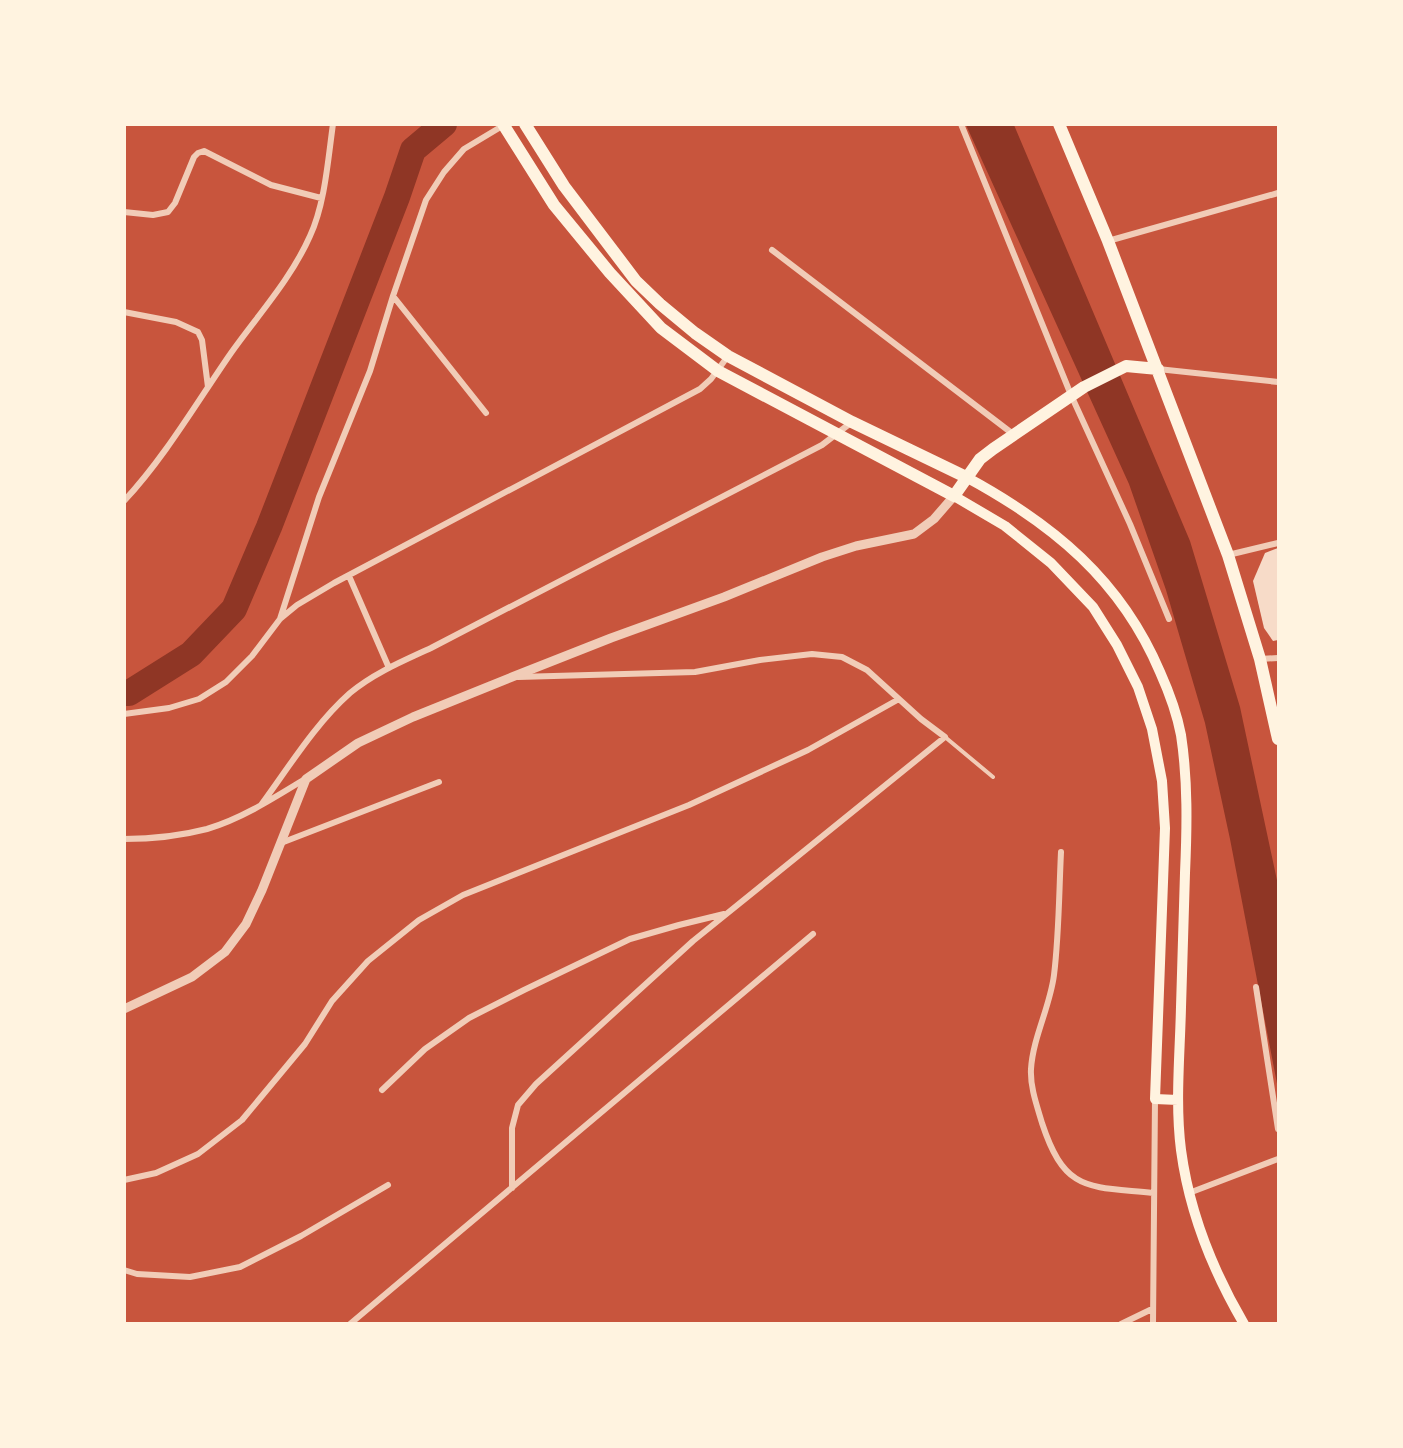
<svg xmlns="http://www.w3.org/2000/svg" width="1403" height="1448" font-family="Quicksand,sans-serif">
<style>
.water{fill:#8f3625}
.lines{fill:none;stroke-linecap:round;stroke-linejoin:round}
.river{stroke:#8f3625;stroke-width:26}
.building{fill:#f7dbc8}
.service{stroke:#f1ccb7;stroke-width:4}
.minor{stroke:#f1ccb7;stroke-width:6}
.tertiary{stroke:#f1ccb7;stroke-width:9}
.secondary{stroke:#fff3e0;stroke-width:10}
.primary{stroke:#fff3e0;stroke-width:12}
</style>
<rect width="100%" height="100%" fill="#c8553d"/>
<!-- water -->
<path class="water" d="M966,125h48l176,416 50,166 38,178v204l-48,-250 -25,-116 -39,-133 -37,-106z"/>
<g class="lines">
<!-- river -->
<path class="river" d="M124,693h5l62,-39 43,-45 35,-82 128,-330 16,-47 31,-26"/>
</g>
<!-- building -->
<path class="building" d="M1278,548v92l-5,1 -9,-13 -11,-47 12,-28z"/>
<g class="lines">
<!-- service -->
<path class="service" d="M945,737l48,40"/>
<!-- minor -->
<path class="minor" d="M961,124l110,271 59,129 39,95
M124,212l29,3 15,-3 7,-9 19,-46 4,-4 6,-2 67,34 50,13
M1108,241l170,-48
M772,250l241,184
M393,296l93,117
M124,312l52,10 22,10 4,8 6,47
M1158,369l120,13
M124,501c41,-44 73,-99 107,-148 27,-38 60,-74 79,-117 15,-32 18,-77 23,-112
M1228,555l50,-12
M349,576l40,92
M280,619l39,-122 51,-126 23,-75 33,-96 18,-28 20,-23 40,-24
M1260,659l18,-1
M124,714l45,-6 30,-9 27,-17 26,-26 28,-37 17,-14 37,-22 366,-194 11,-10 17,-23
M261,805c28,-38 54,-81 89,-112 24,-20 53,-32 81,-45l391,-203 30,-23
M124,839c28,0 56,-3 83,-10 34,-10 67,-31 98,-50
M281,843l158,-61
M1061,852c-2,41 -2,83 -7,123 -4,32 -21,62 -23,94 -1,18 6,37 11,54 23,70 46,63 111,70
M1256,987l22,142
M382,1090l43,-41 44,-31 55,-28 106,-51 49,-14 45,-11
M124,1180l32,-7 42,-19 44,-34 63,-76 27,-43 36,-40 51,-41 44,-25 226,-90 119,-55 91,-51
M512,1188v-60l6,-23 18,-21 157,-143 252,-204 -24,-18 -54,-49 -25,-13 -30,-3 -52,6 -65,12 -177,5
M1189,1193l89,-34
M124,1270l13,4 53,3 50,-10 61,-31 87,-51
M350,1324l463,-390
M1121,1324l31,-15
M1153,1324l2,-225"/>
<!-- tertiary -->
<path class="tertiary" d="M124,1009l68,-32 33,-25 21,-28 16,-34 44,-111 52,-36 55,-26 99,-40 99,-39 113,-41 98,-40 34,-11 58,-12 20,-15 20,-23"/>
<!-- secondary -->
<path class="secondary" d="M966,477c87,47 155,103 194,195 9,20 17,42 21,63 7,46 6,93 4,138 -1,45 -3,89 -4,134 -1,47 -6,96 0,143 8,60 32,121 63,174
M954,496l51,30 46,37 42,44 24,38 21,42 14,42 10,52 3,47 -10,271 23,1"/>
<!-- primary -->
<path class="primary" d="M503,124l51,81 56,68 51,55 57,43 236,125 26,-37 13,-10 91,-62 42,-21 32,3
M525,124l39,62 72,95 24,23 35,29 33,23 124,66 114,55
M1059,124l49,117 120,314 32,104 18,80"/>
</g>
<!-- border -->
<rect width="1403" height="1448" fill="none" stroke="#fff3e0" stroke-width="252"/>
</svg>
